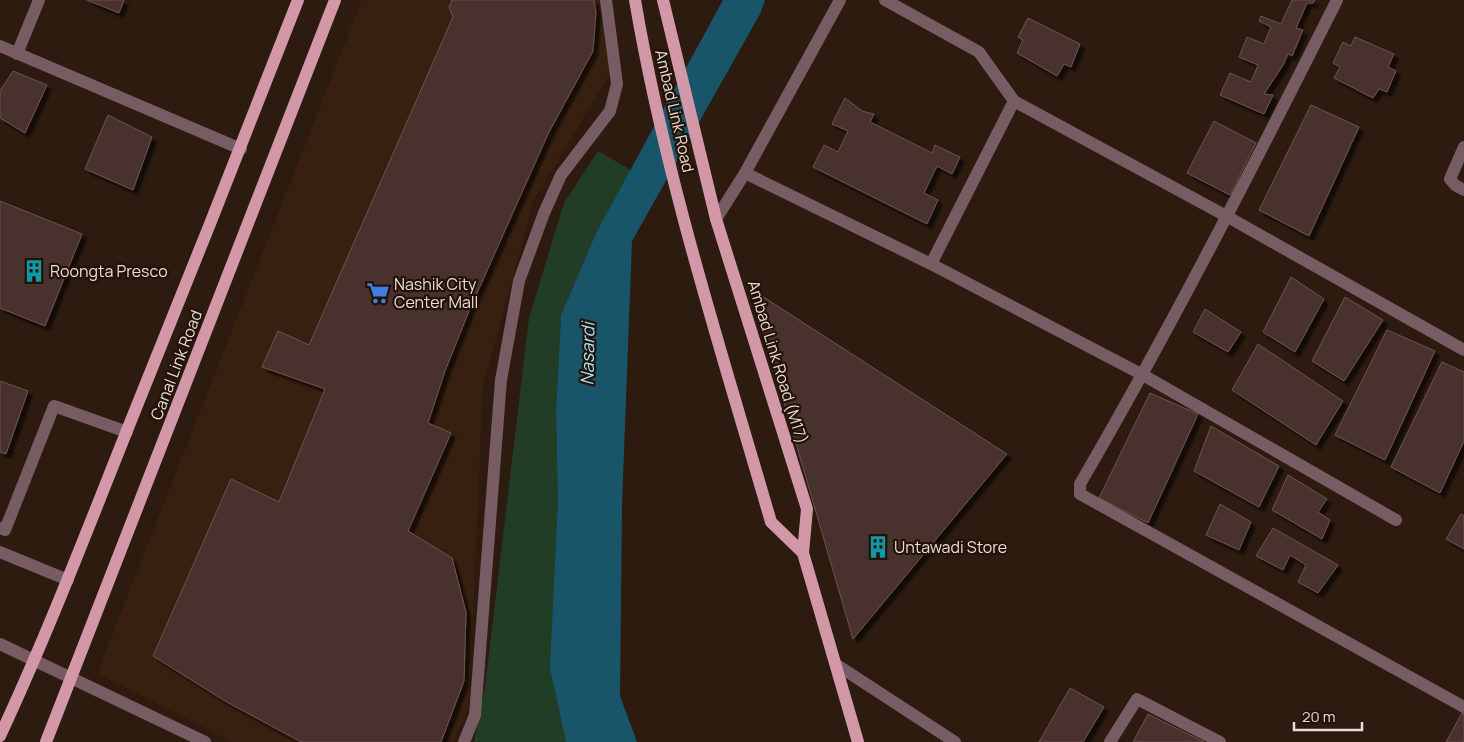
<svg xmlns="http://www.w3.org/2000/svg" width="1464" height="742" font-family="Manrope,sans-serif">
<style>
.built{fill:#382010}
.green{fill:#223d26}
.water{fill:#195569}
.building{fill:#49312d;stroke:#6d5350;filter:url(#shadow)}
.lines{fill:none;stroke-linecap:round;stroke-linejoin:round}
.minor{stroke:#785c63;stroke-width:12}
.major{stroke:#d298a7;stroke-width:12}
.labels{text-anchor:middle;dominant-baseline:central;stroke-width:4.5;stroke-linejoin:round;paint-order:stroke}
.street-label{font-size:16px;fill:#eaddd5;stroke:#231207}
.poi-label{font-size:16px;fill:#eaddd5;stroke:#231207;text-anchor:start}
.water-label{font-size:18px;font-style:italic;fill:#a5e1f9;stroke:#231207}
</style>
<defs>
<filter id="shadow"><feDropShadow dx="4.5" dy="4.5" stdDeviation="1" flood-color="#0009"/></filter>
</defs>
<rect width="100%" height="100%" fill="#2d1b10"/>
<!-- built -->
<path class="built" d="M362,0h240l12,67 -80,133 -51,186 -14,319 -15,37h-222l-135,-69z"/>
<!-- green -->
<path class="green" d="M598,151l33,19 -35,63 -35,82 -5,97 10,330h-92l11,-55 44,-369 35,-115z"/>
<!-- water -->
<path class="water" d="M723,0h42l-5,14 -128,227 -10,264 -2,191 17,46h-71l-16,-74 8,-167 -2,-89 5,-97 35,-82z"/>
<!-- building -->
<path class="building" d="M87,0h37l-5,13z
M452,0h142l2,12 -3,39 -45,83 -79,177 -24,60 -17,52 23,10 -43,98 44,27 14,54 -2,69 -23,61h-140l-76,-41 -72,-45 78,-177 48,23 46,-113 -63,-22 16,-36 31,14 144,-328 -4,-10z
M1292,0h23l-2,3h-6l-11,25 7,2 -11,26 -4,-2 -5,11 -19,29 9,1 -9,19 -44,-19 10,-22 21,9 7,-17 -19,-8 8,-20 17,7 7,-17 -12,-6 2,-5 20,8z
M1028,18l52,26 -9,23 -7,-3 -7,12 -40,-23 6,-13 -5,-3z
M1355,37l39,17 -6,13 8,4 -9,21 -8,-3 -6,9 -39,-20 6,-11 -7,-4 10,-21 8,4z
M13,71l34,14 -22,48 -25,-15v-27z
M845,98l17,13 12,3 -4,8 62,31 3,-8 25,12 -8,17 -15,-8 -13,27 14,7 -11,24 -114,-57 11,-22 14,7 10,-21 -16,-7z
M1311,105l48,22 -50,109 -50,-26z
M108,115l44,22 -19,53 -48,-21z
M1214,121l42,22 -26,52 -43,-22z
M0,201l82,33 -37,92 -45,-18z
M1291,277l33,22 -29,53 -32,-20z
M751,289l256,165 -154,185z
M1345,297l38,23 -39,61 -32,-20z
M1205,309l36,23 -13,20 -35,-20z
M1387,330l48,21 -50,109 -50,-25z
M1258,344l85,57 -27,44 -84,-55z
M1442,362l22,10v69l-24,52 -49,-26z
M0,381l28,10 -22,63 -6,-2z
M1150,393l48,21 -50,109 -49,-25z
M1211,426l68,40 -20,41 -65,-36z
M1288,475l39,24 -9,13 12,8 -8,19 -50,-29z
M1220,504l31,18 -12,28 -33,-15z
M1461,514l3,2v33l-18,-10z
M1273,528l65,37 -20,28 -20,-11 8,-17 -16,-10 -7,15 -27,-14z
M1070,688l34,19 -21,35h-44z
M1462,713l2,1v28h-18z
M1148,714l56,28h-71z"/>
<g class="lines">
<!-- minor -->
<path class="minor" d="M885,0l94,52 35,49
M1337,0c-82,163 -165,326 -257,484v10l384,213
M0,46l241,103
M17,54l22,-54
M1464,147l-14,32 5,6 9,5
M745,173l95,-173
M716,219l29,-46 186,91 212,111 253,145
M931,264l83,-163 214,116 236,133
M0,528l5,2 49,-124 73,26
M0,552l68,28
M0,644l205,98
M837,665l118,77
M464,742l11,-27 26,-335 18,-99 25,-68 17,-38 49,-64 7,-27 -11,-84
M1110,742l27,-43 83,43"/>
<!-- major -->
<path class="major" d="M635,0c30,177 86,350 136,522l32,31
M663,0l53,219 91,290 -4,44 55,189
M0,736c48,-103 88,-208 130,-313 57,-141 113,-281 168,-423
M46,742l289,-742"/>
</g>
<!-- icons -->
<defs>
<symbol id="building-bare" viewBox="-9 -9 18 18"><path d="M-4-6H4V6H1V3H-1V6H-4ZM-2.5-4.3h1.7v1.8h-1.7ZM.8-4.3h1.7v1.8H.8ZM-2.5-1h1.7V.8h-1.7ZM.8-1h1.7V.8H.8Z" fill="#0f9aa8" stroke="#231207" stroke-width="2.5" paint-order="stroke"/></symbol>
<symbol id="supermarket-bare" viewBox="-9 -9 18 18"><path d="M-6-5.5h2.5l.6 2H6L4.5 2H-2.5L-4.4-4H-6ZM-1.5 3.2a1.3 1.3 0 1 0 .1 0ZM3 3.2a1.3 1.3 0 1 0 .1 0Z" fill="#3f7fe0" stroke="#231207" stroke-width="2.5" paint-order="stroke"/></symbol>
</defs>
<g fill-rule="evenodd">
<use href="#building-bare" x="18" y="255" width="32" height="32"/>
<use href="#supermarket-bare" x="362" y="277" width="32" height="32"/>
<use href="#building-bare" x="862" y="531" width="32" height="32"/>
</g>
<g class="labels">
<!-- street labels -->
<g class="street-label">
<text transform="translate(675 111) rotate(77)">Ambad Link Road</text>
<text transform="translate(778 362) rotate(73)">Ambad Link Road (M17)</text>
<text transform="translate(176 365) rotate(-69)">Canal Link Road</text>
</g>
<!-- poi labels -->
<g class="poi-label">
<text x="50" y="271">Roongta Presco</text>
<text x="394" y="284">Nashik City<tspan x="394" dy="18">Center Mall</tspan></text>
<text x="894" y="547">Untawadi Store</text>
</g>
<!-- water labels -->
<g class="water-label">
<text transform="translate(587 354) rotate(-89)">Nasardi</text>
</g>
</g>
<!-- scale -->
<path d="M1294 722v8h68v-8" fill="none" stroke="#eaddd5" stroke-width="2.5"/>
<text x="1302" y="722" font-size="15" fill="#eaddd5" stroke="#231207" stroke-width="4" paint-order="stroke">20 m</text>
</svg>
